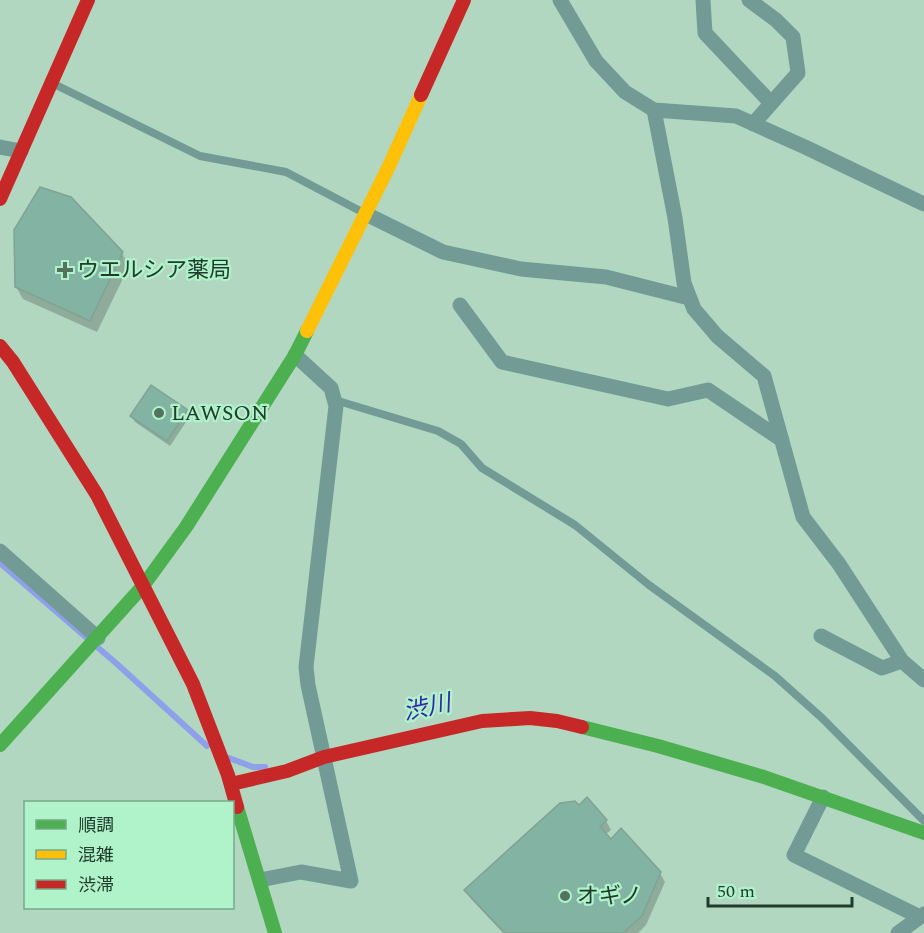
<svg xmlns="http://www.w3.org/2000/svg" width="924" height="933" font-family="Spectral,'Noto Sans JP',serif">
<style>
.shadow{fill:#0003}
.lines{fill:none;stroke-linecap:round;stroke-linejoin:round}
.stream{stroke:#8ea0e9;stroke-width:6}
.building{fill:#83b3a3;stroke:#81a295;stroke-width:1.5}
.lane{stroke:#739b96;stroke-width:8}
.street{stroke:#739b96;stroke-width:15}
.fast{stroke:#4caf50;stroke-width:14}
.slow{stroke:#ffc107;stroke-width:14}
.jam{stroke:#c62828;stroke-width:14}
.poi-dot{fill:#537260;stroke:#b0f3ca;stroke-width:2}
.labels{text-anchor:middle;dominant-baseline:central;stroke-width:4.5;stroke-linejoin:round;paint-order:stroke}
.poi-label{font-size:22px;fill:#203c2c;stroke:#b0f3ca;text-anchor:start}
.water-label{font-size:24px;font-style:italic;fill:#3526aa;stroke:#b0f3ca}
</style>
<rect width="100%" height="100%" fill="#b2d7c0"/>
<!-- shadow -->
<path class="shadow" d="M122,253l7,13 -32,66 -74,-33 -7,-12z
M187,411l3,5 -20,30 -35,-24 -3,-5z
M606,821l5,9 -6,5 6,6 49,32 5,9 -19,43 -8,8h-135l-32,-34 -5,-8z"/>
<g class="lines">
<!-- stream -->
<path class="stream" d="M0,563l117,101 90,82
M229,758l24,9h12"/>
</g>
<!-- building -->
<path class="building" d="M40,187l31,10 52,55 -33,69 -75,-34 -1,-57z
M151,385l37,25 -21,31 -37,-25z
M587,797l20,23 -7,7 11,12 10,-11 40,44 -19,44 -19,17h-118l-41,-43 96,-87 15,-2 4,4z"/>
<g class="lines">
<!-- lane -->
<path class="lane" d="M54,84l146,72 86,16 78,41
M335,400l103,31 23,13 21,24 93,57 74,60 126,91 47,42 102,103"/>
<!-- street -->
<path class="street" d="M560,0l36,61 29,31 29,18 82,6 69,31 119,57
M703,0l2,33 66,70
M749,0l27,20 17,17 5,36 -45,51
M654,110l21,108 9,65 10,26 23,27 47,40 39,141 36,47 63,97 22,19
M0,147l21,4
M366,214l77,38 78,17 85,8 83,21
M460,305l42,57 166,37 40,-9 74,50
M0,551l98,87
M821,636l61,32 20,-7
M823,797l-29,58 126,62
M260,880l41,-8 50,9 -43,-196 -2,-18 30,-261 -5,-18 -36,-33
M898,933l26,-19"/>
<!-- fast -->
<path class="fast" d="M582,727l76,19 106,31 160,56
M0,745l143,-159 43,-59 109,-172 12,-24
M237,807l38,126"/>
<!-- slow -->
<path class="slow" d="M307,331l83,-167 31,-69"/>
<!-- jam -->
<path class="jam" d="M421,95l43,-95
M0,199l88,-199
M0,346l13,16 84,133 96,189 35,91 9,32
M231,784l56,-13 37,-14 158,-36 48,-3 27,3 25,6"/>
</g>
<!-- markers -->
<g class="poi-dot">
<path d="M62 261h6v6h6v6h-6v6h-6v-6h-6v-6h6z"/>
<circle cx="159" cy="413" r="6"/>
<circle cx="565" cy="896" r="6"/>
</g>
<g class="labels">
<!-- poi labels -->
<g class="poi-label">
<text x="77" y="270">ウエルシア薬局</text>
<text x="171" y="413">LAWSON</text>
<text x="577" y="896">オギノ</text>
</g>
<!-- water labels -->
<g class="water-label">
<text transform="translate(427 708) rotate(-12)">渋川</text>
</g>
</g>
<!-- legend -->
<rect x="24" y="801" width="210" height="108" fill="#b0f3ca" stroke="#76aa8b" stroke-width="1.5"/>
<rect x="36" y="820" width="30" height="9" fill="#4caf50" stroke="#76aa8b" stroke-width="1.5"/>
<text x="78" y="831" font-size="18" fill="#203c2c">順調</text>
<rect x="36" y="850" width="30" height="9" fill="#ffc107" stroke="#76aa8b" stroke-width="1.5"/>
<text x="78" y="861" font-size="18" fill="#203c2c">混雑</text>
<rect x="36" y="880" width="30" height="9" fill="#c62828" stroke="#76aa8b" stroke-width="1.5"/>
<text x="78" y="891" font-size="18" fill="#203c2c">渋滞</text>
<!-- scale -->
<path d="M708 897v9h144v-9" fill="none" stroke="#203c2c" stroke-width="3"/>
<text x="717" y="897" font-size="18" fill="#203c2c" stroke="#b0f3ca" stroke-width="4.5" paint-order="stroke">50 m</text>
</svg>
